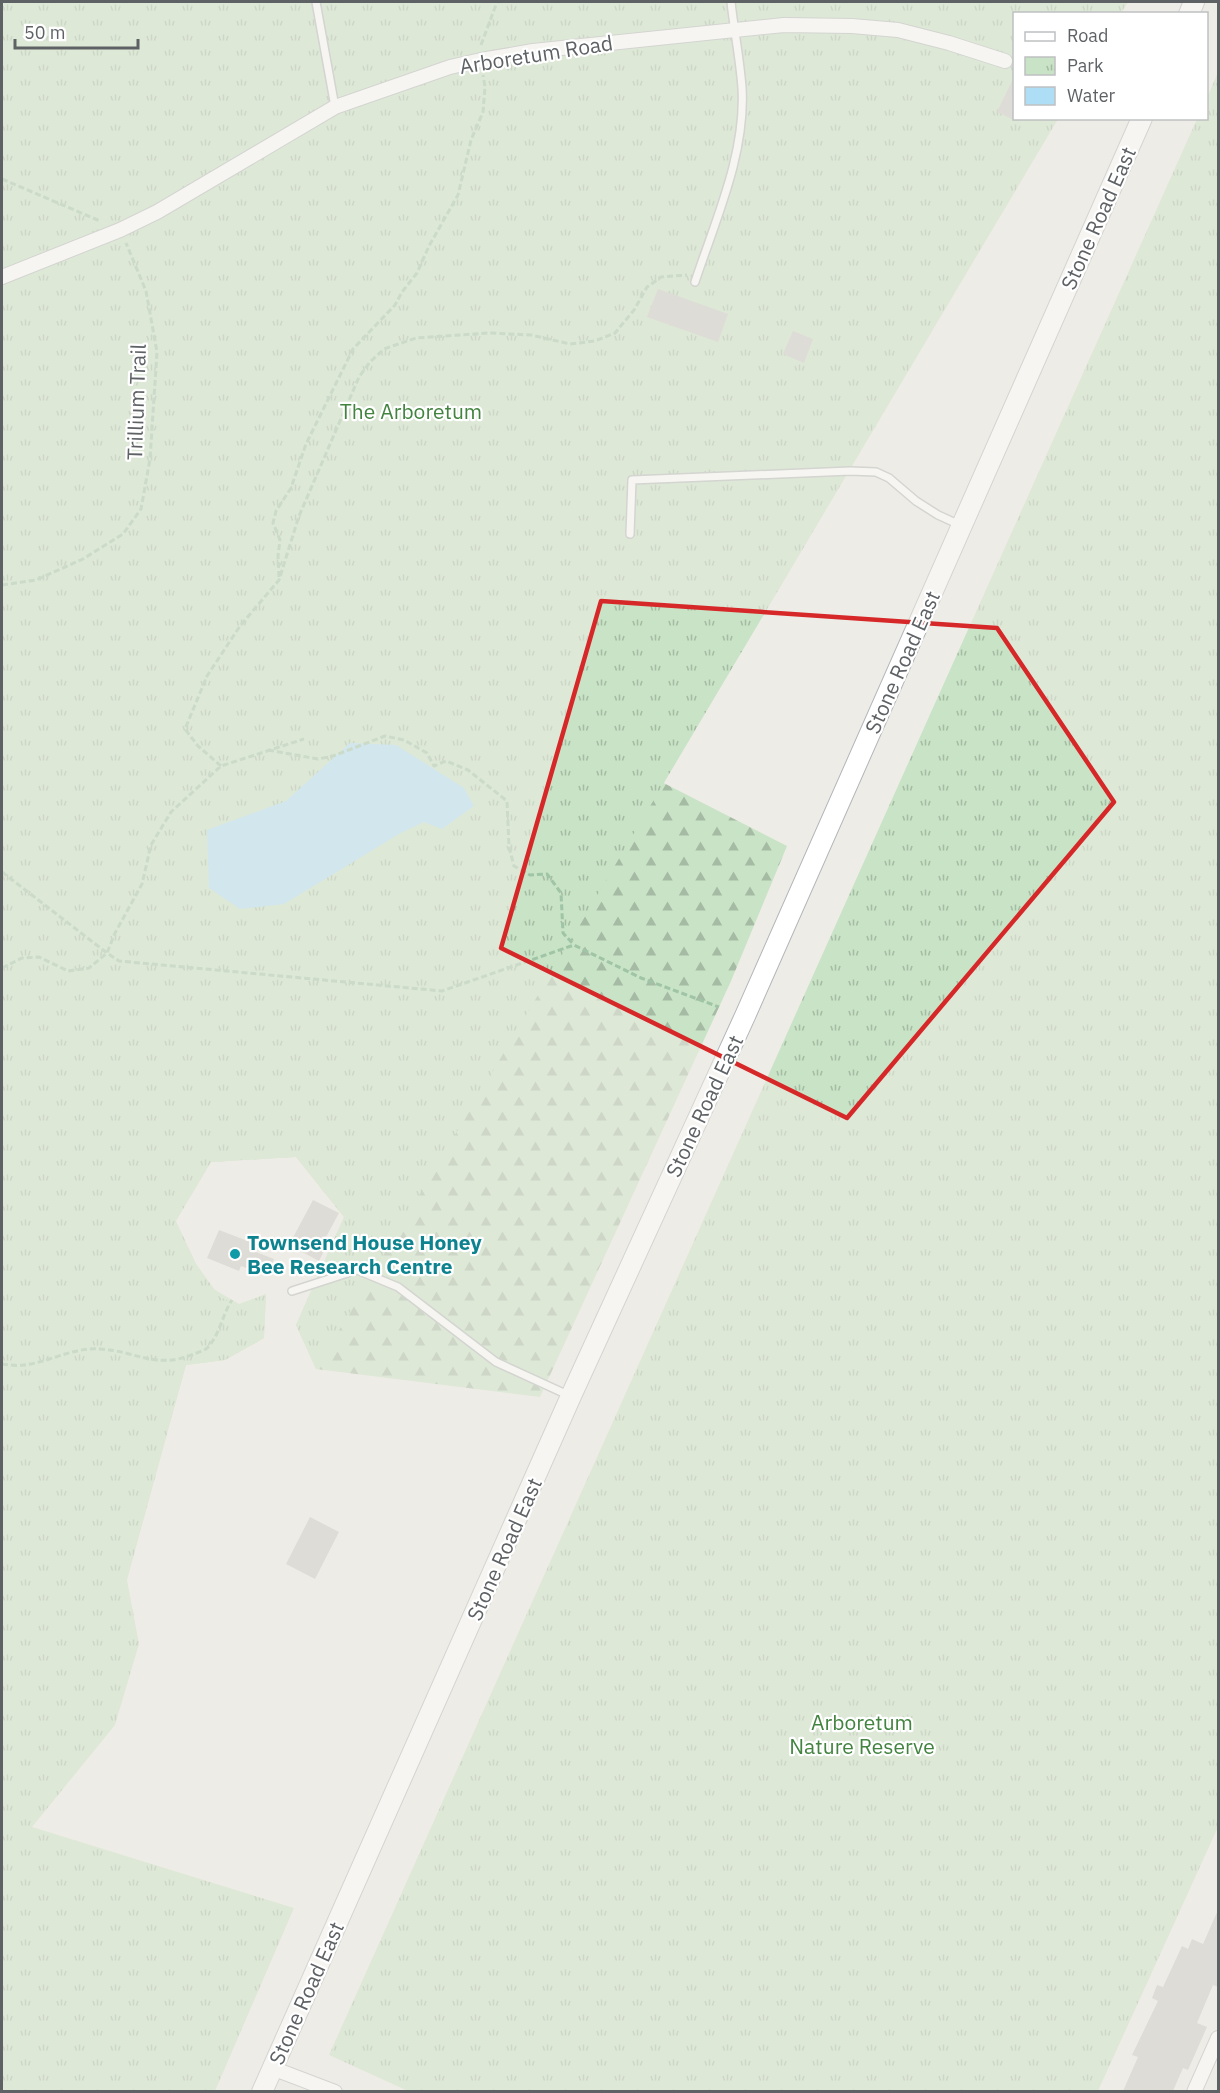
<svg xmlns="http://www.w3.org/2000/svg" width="1220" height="2093" font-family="'IBM Plex Sans',sans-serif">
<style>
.forest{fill:url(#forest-firs)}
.park{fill:url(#park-tufts)}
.water{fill:#aedef6}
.building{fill:#cac7c3}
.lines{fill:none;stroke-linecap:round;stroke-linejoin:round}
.service-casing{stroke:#b3b6b9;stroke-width:10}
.minor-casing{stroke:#b3b6b9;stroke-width:16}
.secondary-casing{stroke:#b2b6b9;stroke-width:22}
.path{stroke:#9fc4a6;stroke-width:3;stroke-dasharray:6 3;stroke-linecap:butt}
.service{stroke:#fff;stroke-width:7}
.minor{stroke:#fff;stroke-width:14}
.secondary{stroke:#fff;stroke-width:20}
.marked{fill:none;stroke:#d62828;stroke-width:4.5;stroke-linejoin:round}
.culture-dot{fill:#0f9aa8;stroke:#fff;stroke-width:2}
.labels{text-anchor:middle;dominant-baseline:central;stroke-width:4.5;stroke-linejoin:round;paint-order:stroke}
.street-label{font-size:21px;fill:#5e6265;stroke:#fff}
.park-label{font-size:21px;fill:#42833f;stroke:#fff}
.culture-label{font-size:21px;font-weight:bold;fill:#0d838f;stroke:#fff;text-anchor:start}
</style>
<defs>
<pattern id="forest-firs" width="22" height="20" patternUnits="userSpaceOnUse" patternTransform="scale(1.5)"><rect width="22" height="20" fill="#c8e3c5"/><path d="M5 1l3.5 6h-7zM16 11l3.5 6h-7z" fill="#a6bba4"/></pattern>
<pattern id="park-tufts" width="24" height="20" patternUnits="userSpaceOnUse" patternTransform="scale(1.5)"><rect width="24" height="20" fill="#c8e3c5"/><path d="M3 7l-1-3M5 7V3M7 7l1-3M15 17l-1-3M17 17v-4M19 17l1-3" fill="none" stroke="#a6bba4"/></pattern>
</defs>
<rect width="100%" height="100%" fill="#eeece6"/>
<!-- forest -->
<path class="forest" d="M2,622l644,152 141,72 -56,135 -191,416 -224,-28 -20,-44 48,-108 -48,-60 -85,5 -36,59 21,43 16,24 27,16 27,-10 -2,44 -39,22 -39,5 -42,150z"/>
<!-- park -->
<path class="park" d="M2,2h1126l-7,11 -107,1v104l44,1 -742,1250 -20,-44 48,-108 -48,-60 -85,5 -35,59 20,43 24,33 18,8 28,-11 -2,44 -39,22 -39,5 -59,215 12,64 -24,81 -83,102 262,81 -79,183 -213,1z
M1218,72v1755l-120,264h-690l-79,-36 868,-1936 9,-1 1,-20z"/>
<!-- water -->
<path class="water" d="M350,743l46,2 68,43 10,18 -32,23 -18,-7 -25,12 -115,70 -44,5 -31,-21 -2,-58 79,-29z"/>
<!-- building -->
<path class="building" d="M1014,77v43l-17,-8z
M658,289l70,25 -10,28 -71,-25z
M793,331l20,8 -9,24 -21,-9z
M313,1200l26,13 -14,26 4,2 -10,20 -30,-16z
M219,1230l34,13 -2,7 23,9 -7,17 -26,-10 -2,5 -32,-13z
M310,1517l29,15 -24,47 -29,-15z
M1218,1910v77l-5,-2 -16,38 10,4 -19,43 -5,-2 -10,23h-50l15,-34 -6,-2 26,-54 -6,-3 5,-13 6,2 19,-41 6,3 4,-10 11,5z"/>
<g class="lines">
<defs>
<path id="service" d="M316,2l19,105
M695,282c20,-61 51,-128 47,-194 -2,-29 -8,-58 -11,-86
M630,534l2,-54 218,-9 26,1 13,6 27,23 22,14 22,10
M292,1291l65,-21 41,17 98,75 72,33"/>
<path id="minor" d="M2,277l118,-47 37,-18 178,-105 115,-40 31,-7 52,-9 251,-26 68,1 46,4 51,13 56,18
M272,2068l63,24
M1194,2092l24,-54"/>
<path id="secondary" d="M1189,14l5,-12
M262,2092l309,-696 174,-380 397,-898"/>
</defs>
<!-- service casing -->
<use href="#service" class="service-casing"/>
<!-- minor casing -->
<use href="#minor" class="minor-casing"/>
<!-- secondary casing -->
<use href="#secondary" class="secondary-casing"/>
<!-- path -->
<path class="path" d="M481,45l16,-43
M2,179l98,42
M279,577l-1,-21 2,-16 -7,-17 3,-12 15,-23 15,-44 47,-95 42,-44 7,-13 15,-19 12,-27 29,-51 13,-55 12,-28 2,-25 -2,-12
M2,585l34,-5 47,-21 40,-25 18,-25 9,-50 7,-107 -11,-61 -20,-48
M268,750l50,9 15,-3 52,-20 19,4 23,13 7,13 12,-5 22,9 39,31 2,46 5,19 16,9 17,-1 14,19 2,40 11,12
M221,766l-23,-20 -13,-17 22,-53 33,-50 39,-46 20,-64 60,-139 11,-15 14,-13 32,-11 73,-5 42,2 39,9 25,-3 20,-8 19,-23 13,-23 14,-10 26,-2
M2,872l105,81 12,8 323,30 132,-46 67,33 78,29
M2,968l20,-10 17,-1 29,14 21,-3 18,-15 8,-20 27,-49 9,-39 20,-33 50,-46 83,-27
M2,1364c7,1 15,2 22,1 26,-3 49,-18 76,-16 37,2 55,21 94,5 4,-2 10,-3 13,-6 13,-13 15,-33 25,-48"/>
<!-- service -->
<use href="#service" class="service"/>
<!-- minor -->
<use href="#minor" class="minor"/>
<!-- secondary -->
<use href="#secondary" class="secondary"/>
</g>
<!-- marked area -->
<path d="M0 0H1220V2093H0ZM601,601l396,27 117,174 -267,316 -346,-170z" fill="#eeece6" fill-opacity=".55" fill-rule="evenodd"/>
<path class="marked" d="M601,601l396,27 117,174 -267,316 -346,-170z"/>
<!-- markers -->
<circle class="culture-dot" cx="235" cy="1254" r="6"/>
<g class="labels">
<!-- street labels -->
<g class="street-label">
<text transform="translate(536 54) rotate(-9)">Arboretum Road</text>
<text transform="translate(1098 218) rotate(-66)">Stone Road East</text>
<text transform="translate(136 402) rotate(-88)">Trillium Trail</text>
<text transform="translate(902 662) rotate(-66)">Stone Road East</text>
<text transform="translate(704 1106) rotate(-65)">Stone Road East</text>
<text transform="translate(504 1549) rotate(-66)">Stone Road East</text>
<text transform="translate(306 1993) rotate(-66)">Stone Road East</text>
</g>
<!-- park labels -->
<g class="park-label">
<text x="411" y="411">The Arboretum</text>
<text x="862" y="1722">Arboretum<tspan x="862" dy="24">Nature Reserve</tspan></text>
</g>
<!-- culture labels -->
<g class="culture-label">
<text x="247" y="1242">Townsend House Honey<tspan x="247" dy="24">Bee Research Centre</tspan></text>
</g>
</g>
<!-- border -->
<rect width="1220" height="2093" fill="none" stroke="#5e6265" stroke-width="6"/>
<!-- legend -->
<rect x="1013" y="12" width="195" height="108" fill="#ffffff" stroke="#bfc0c1" stroke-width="1.5"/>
<rect x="1025" y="32" width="30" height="9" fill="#ffffff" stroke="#bfc0c1" stroke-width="1.5"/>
<text x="1067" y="42" font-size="18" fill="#5e6265">Road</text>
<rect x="1025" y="57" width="30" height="18" fill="url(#park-tufts)" stroke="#bfc0c1" stroke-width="1.5"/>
<text x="1067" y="72" font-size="18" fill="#5e6265">Park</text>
<rect x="1025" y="87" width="30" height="18" fill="#aedef6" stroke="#bfc0c1" stroke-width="1.5"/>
<text x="1067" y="102" font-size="18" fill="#5e6265">Water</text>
<!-- scale -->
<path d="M15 39v9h123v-9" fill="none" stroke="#5e6265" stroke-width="3"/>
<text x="24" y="39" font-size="18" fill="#5e6265" stroke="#ffffff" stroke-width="4.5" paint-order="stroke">50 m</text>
</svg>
